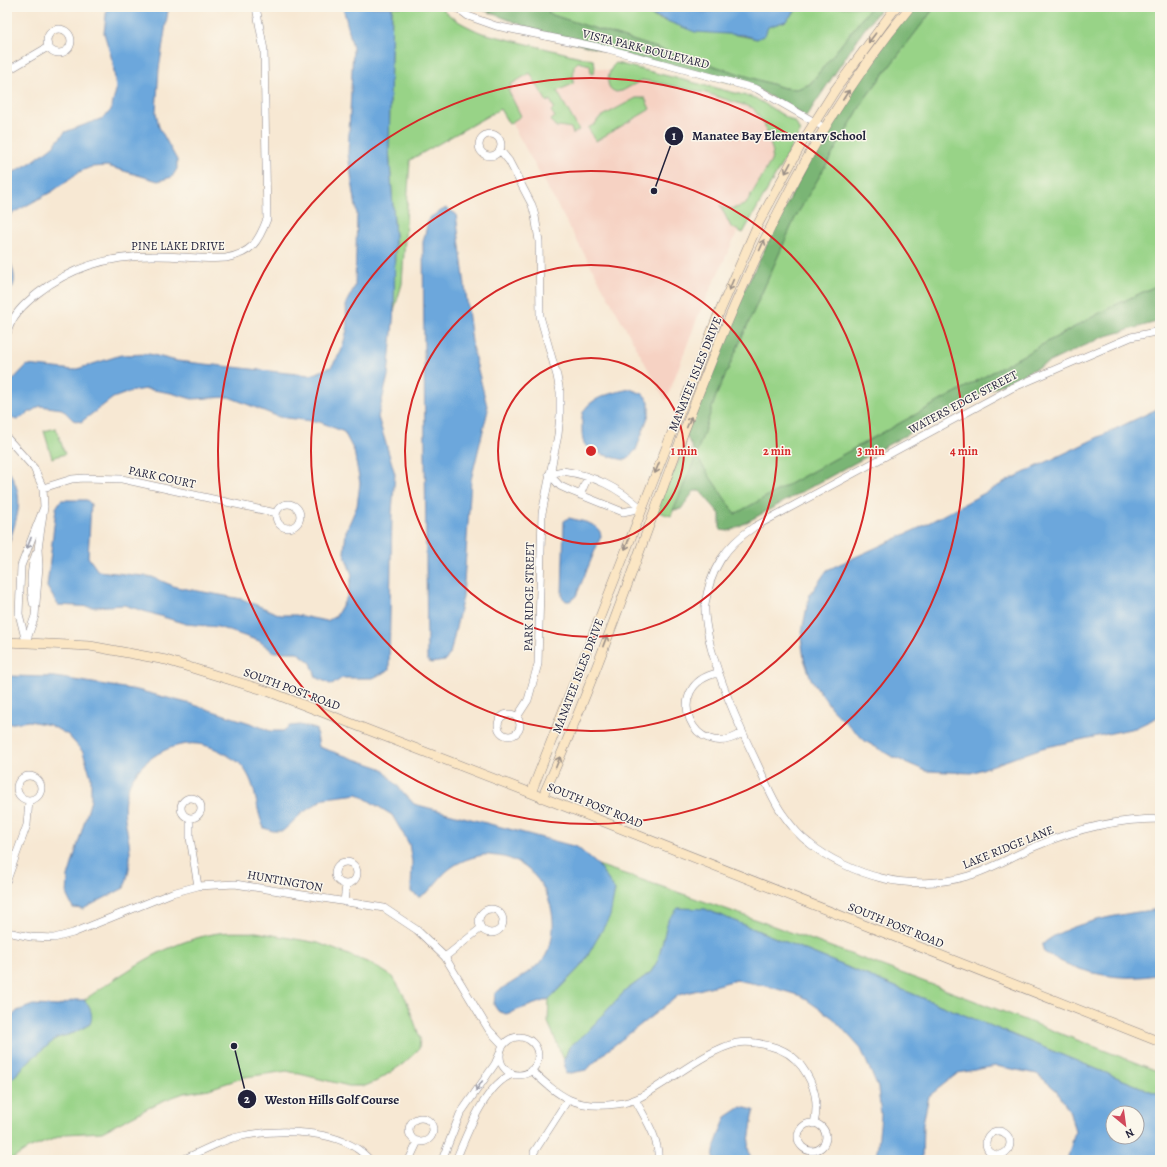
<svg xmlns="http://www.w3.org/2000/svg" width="1167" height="1167" font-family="Alegreya,serif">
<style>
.built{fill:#f6d2c3}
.green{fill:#98d387;stroke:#5d7a61}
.forest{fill:#7ab574;stroke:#4e6c58}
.water{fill:#6ca7dc;stroke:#47648c;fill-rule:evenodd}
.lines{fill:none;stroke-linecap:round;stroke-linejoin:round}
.street-casing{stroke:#8c8587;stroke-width:8}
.secondary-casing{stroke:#8c8587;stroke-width:10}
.street{stroke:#fff;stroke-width:7}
.secondary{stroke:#fbe6c4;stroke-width:9}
.oneway{stroke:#998e86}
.oneway2{stroke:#9c9ca7}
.ring{fill:none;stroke:#d62828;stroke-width:2}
.labels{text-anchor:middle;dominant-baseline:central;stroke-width:3;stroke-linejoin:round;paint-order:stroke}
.street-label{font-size:12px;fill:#22223b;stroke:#fbf7ec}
.centre{fill:#d62828;stroke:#fbf7ec;stroke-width:2}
.ring-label{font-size:12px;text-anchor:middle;font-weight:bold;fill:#d62828;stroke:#fbf7ec;stroke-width:3;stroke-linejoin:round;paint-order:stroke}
.leader{fill:none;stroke:#22223b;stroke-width:1.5}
.callout-dot{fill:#22223b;stroke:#fbf7ec;stroke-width:1.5}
.mark-label{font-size:12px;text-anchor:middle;font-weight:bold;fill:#fff}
.callout-label{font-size:13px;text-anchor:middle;font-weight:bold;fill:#22223b;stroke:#fbf7ec;stroke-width:3;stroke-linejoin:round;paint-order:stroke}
</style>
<rect width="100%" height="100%" fill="#fbf7ec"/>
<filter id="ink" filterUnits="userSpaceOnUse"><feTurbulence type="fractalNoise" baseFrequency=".025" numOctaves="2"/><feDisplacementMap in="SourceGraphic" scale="8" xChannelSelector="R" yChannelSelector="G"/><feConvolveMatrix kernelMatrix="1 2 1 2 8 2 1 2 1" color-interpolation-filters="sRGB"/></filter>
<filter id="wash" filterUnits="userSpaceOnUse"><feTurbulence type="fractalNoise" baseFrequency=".012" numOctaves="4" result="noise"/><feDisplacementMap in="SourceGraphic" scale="16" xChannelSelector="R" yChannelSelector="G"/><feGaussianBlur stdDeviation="0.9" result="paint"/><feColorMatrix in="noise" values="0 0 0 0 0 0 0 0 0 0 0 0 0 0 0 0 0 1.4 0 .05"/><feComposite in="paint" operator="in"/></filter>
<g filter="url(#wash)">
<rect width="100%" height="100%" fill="#f7e8d3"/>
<!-- built -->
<path class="built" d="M427,22l144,40 177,40 19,16 10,39 -36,67 -43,92 -32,85 -164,-295z"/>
<!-- green -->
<path class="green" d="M392,7h49c10,12 27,20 41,26l111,27 2,5 -1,8 -3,1 -1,-9 -12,-3 -4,4 -1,18 -16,7 22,39 -6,4 -2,-6 -12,-2 -3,2 -5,-8 4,-3 -4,-6 3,-3 -4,-8 -3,2 -17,-29 -20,12 2,3 -4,2 13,26 -12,8 -9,-15 -90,51 -8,124 -8,27 1,-75 -6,-88z
M547,7h84l30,13 96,19 10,-12 19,-6 13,-14h72l-61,77 -13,5 -13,-1 -235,-74z
M935,7h225v277l-51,24 -374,206 -39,-58 -25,60 -16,-5 30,-64 11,8 20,-59 79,-178 71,-121z
M616,63l139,35 41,25 4,9 -57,101 -12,-6 -11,-22c7,6 18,3 26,-1l25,-43 2,-9 -9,-28 -11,-16 -47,-15 -64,-13 -20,11 -6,1c-2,-1 -5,-2 -6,-4 -5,-6 0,-21 6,-25z
M636,98h9l5,11 -1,1 -53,31 -8,-13 7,-4 4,-6z
M56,428l9,26 -13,4 -8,-27z
M598,865c189,63 376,135 562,207v23l-455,-186 -42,34 -5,18 -7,11 -26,19 -40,43 -16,13 -5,13 -16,-38 1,-23 34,-35 32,-74z
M256,932l62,11 54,21 21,13 13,22 8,22 6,17 -1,11 -16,15 -26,17 -12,5h-16l-62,-15 -42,6 -36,12 -25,4 -22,8 -60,31 -36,2 -38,15 -17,11h-4v-76l23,-24 27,-22 17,-5 16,-9 -2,-19 -4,-5c41,-28 79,-56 129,-66 14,-3 29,-1 43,-2z"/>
<!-- forest -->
<path class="forest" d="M476,7h71l2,7 235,74 13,1 13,-5 61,-77h11l-19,24 -57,86 -49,-28 -202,-51z
M910,7h25l-69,90 -71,121 -79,178 -20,60 39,58 374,-206 51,-24v37l-57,16 -120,56 -249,136 -6,2 -8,-1v-16l-20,-23h-6l-13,18 -8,1 23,-54 -11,-23 43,-110 97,-195z"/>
<!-- water -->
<path class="water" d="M107,7h60l1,4 -9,58 -3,43 3,15 18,33v9l-5,8 -14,4 -51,-15 -16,1 -12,5 -26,19 -42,23 -4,6v-44l25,-14 21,-16 12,-14 38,-14 8,-8 5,-20 -3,-27 -9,-30z
M343,7h49l-3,141 6,88 -1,75 -6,65 -10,41 17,57 -3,38 -3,158 -16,8h-31l-10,7 -16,-8 -5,-14 -14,-11h-23l-15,-11 -41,-14 -32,-3 -62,-19 -30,2 -36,-2 -11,-18 9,-79 5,-8h26l4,4 -3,53 10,14 54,6 24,10 66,12 39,16h15l31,6 9,-5 11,-19 5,-22 -8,-22 2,-22 11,-25 3,-23 -6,-32 -10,-19 -24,-10 -41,-5 -50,-20 -37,2 -21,-6 -24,-4 -15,2 -19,7 -32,24 -8,-2 -11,-11 -22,-3 -23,14 -6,-2 -4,-3v-29l20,-21 47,5 47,-15 28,-1 28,7 111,12 23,2 20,-8 10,-15 6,-22 -1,-27 9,-17 2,-72 -9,-60 5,-106z
M631,7h63l9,5 42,-5h54l-13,14 -18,6 -3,8 -8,4 -14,-4 -48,-3z
M446,208l10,6 17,136 15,60 -17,70 -8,117 -13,57 -5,7 -14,2 -4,-3 -4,-418 6,-24z
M7,251c4,15 14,32 0,43z
M630,389l13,5 6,7v13l-13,36 -10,10c-9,-1 -38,-8 -42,-17 -2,-5 -2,-11 -2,-16 0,-6 -1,-13 3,-18 9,-13 31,-17 45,-20z
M1157,409l3,1v306l-25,12 -93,20 -71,25 -45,-2 -35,-15 -26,-15 -33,-32 -21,-30 -7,-20 -3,-22 8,-41 18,-26 92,-42 92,-49z
M7,468c21,32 9,49 0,82z
M569,518c11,3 31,5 32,18l-25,60 -6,5h-4l-4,-4 2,-76z
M7,676l48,1 82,13 54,14 62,20 17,7h13l7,-5 10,-1 16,4 3,18 62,21 33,36 163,43 21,18 17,25 -5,26 -27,48 -34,35 -43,15 -8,-3 -4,-6 1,-12c12,-8 45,-25 51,-38 20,-39 -4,-93 -48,-99 -5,0 -10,-2 -15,-1 -16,3 -31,9 -42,22 -9,10 -10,14 -22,20l-8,-5 1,-30 -3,-18 -17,-29 -34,-21 -33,4 -24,16 -18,17h-10l-9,-3c-10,-22 -6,-45 -24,-64 -2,-3 -7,-5 -10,-7 -12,-8 -28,-15 -43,-13 -27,3 -55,23 -61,51 -4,15 0,27 2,42 4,16 2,35 -4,51l-41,21 -10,-1 -6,-12 1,-19 23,-77v-23l-8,-25 -15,-17 -18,-10 -21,-4 -22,3z
M678,908l27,1 455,186v65h-93l8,-28 -6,-22 -13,-20 -19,-16 -41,-8 -38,7 -29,23 -6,27 -1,37h-47l3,-15 3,-30 -3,-27 -17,-39 -28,-31 -32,-22 -34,-10 -31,-6 -57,15 -71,55 -22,20 -20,4 -2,-14 5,-13 16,-13 40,-43 26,-19 7,-12 10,-40zM1113,1113h24v24h-24z
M1160,909v65c-38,9 -84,-1 -116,-22l-2,-7c23,-23 86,-32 118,-36z
M74,1000h10c6,7 10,15 6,24l-16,9 -17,5 -27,22 -23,24v-62l10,-11 16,-6 25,1z
M741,1107l13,3 -6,37 3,13h-38l2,-15 11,-28z"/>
</g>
<g filter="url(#ink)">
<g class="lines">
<defs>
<path id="street" d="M456,7l12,9 28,10 112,23 149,40 68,39
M47 41a12 12 0 1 1 24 0a12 12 0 1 1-24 0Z
M7,71l41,-24
M479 145a11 11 0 1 1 22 0a11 11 0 1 1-22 0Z
M500,150l9,11 23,44 3,11 4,25 1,75 17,60 3,16v23l-2,20 -16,78 -4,151 -10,36 -11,17
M1160,331l-29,6 -119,51 -258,139c-29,19 -44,43 -49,78 -1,14 3,30 6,43 11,40 27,76 45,113 8,17 15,36 26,52 7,10 17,23 27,30 19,16 48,29 72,35 27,7 61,6 87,-2 25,-7 47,-22 71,-31 37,-16 80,-26 121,-26
M7,334c4,-18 17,-30 31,-41 33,-26 72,-37 114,-37 25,-1 49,4 74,2 25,-5 32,-15 41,-39l-3,-169 -8,-43
M7,438l27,30 9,20 1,19 -6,42 1,17 -4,50 -9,26 -7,-28 2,-48 23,-59
M563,471c32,5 54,16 78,37l-18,4 -52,-21 -11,-5 -11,-12z
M43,488l29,-9 12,-1 38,1 154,34
M580,495l8,-18
M276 516a12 12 0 1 1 24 0a12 12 0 1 1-24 0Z
M33,603c-3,-15 -3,-35 3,-50
M718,673c-58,12 -25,92 24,60
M498 725a11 11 0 1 1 22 0a11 11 0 1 1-22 0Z
M17 788a12 12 0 1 1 24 0a12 12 0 1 1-24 0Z
M181 808a10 10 0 1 1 20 0a10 10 0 1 1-20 0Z
M190,818v20l8,48
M335 873a11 11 0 1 1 22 0a11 11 0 1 1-22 0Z
M7,880l20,-55 2,-25
M344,902l2,-17
M479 921a12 12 0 1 1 24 0a12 12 0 1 1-24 0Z
M7,932l24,5 23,1 19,-5 99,-40 26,-7 37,-2 149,24 33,22 28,27 44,73 14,15
M445,957l36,-29
M500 1056a19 19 0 1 1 38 0a19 19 0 1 1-38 0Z
M531,1070c29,27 44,40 86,34 22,-3 30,-11 48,-22 22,-14 47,-33 72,-39 11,-2 22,0 33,3 13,3 24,10 32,21 13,18 17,35 12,57
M636,1101c9,17 24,39 22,59
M409 1130a12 12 0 1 1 24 0a12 12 0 1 1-24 0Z
M798 1137a14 14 0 1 1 28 0a14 14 0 1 1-28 0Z
M986 1143a12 12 0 1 1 24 0a12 12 0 1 1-24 0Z
M182,1160c16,-7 34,-17 51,-22 35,-9 92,-10 123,10 5,3 10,8 14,12
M409,1160l9,-19
M442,1160l18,-46 35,-50 5,-11
M456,1160c11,-26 29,-76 57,-86
M534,1160v-8l33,-51"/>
<path id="secondary" d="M7,642l83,4 76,14 104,32 261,101 629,249
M531,793l186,-475 40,-92 46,-85 32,-51 61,-83
M542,798c119,-262 181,-566 368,-791"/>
</defs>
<!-- street casing -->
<use href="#street" class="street-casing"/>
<!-- secondary casing -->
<use href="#secondary" class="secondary-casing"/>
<!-- street -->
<use href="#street" class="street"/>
<!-- secondary -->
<use href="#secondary" class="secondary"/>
</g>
<!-- one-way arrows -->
<defs><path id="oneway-shaft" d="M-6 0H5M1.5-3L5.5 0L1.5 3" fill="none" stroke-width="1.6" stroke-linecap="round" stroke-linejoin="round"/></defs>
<g class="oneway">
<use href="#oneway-shaft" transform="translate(872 38) rotate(127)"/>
<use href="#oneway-shaft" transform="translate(846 95) rotate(-57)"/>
<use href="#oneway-shaft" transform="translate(788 168) rotate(118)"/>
<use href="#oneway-shaft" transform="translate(762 245) rotate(-66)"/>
<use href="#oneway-shaft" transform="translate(731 285) rotate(113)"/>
<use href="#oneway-shaft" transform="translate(689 422) rotate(-68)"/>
<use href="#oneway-shaft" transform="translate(657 468) rotate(112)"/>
<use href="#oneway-shaft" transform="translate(627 544) rotate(111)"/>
<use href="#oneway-shaft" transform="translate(605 641) rotate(-69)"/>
<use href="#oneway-shaft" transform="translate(558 762) rotate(-68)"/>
</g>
<g class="oneway2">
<use href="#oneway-shaft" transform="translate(29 543) rotate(111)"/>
<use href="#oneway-shaft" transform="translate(479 1086) rotate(123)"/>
</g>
</g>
<!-- distance rings -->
<g class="ring">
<circle cx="591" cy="451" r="93"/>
<circle cx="591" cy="451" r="186"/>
<circle cx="591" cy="451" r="280"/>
<circle cx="591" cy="451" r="373"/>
</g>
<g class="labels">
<!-- street labels -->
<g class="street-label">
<text transform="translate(646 49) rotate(14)">VISTA PARK BOULEVARD</text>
<text x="178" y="246">PINE LAKE DRIVE</text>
<text transform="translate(695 374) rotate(-68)">MANATEE ISLES DRIVE</text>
<text transform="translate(963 402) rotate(-28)">WATERS EDGE STREET</text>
<text transform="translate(162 477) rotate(12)">PARK COURT</text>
<text transform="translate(529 597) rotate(-89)">PARK RIDGE STREET</text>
<text transform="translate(578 676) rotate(-69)">MANATEE ISLES DRIVE</text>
<text transform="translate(292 689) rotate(20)">SOUTH POST ROAD</text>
<text transform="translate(595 805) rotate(22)">SOUTH POST ROAD</text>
<text transform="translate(1008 847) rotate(-22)">LAKE RIDGE LANE</text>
<text transform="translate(285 881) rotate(10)">HUNTINGTON</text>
<text transform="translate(896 925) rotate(22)">SOUTH POST ROAD</text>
</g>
</g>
<circle cx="591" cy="451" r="6" class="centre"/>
<g class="ring-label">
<text x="684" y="455">1 min</text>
<text x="777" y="455">2 min</text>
<text x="871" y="455">3 min</text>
<text x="964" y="455">4 min</text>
</g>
<!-- callouts -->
<path class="leader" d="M654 191L674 136M234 1046L247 1099"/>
<g class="callout-dot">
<circle cx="654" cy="191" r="4"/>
<circle cx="234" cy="1046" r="4"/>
<circle cx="674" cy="136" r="10"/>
<circle cx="247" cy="1099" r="10"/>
</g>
<g class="mark-label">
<text x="674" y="140">1</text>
<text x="247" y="1103">2</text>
</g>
<g class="callout-label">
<text x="779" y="140">Manatee Bay Elementary School</text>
<text x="332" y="1104">Weston Hills Golf Course</text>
</g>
<!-- margin -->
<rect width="1167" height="1167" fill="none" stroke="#fbf7ec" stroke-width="24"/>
<!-- north arrow -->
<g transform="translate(1125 1125) rotate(151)"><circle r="19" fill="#fbf7ec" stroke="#a4a2a5"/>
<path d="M0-3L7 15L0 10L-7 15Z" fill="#d1495b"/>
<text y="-6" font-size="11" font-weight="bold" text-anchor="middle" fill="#22223b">N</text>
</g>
</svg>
